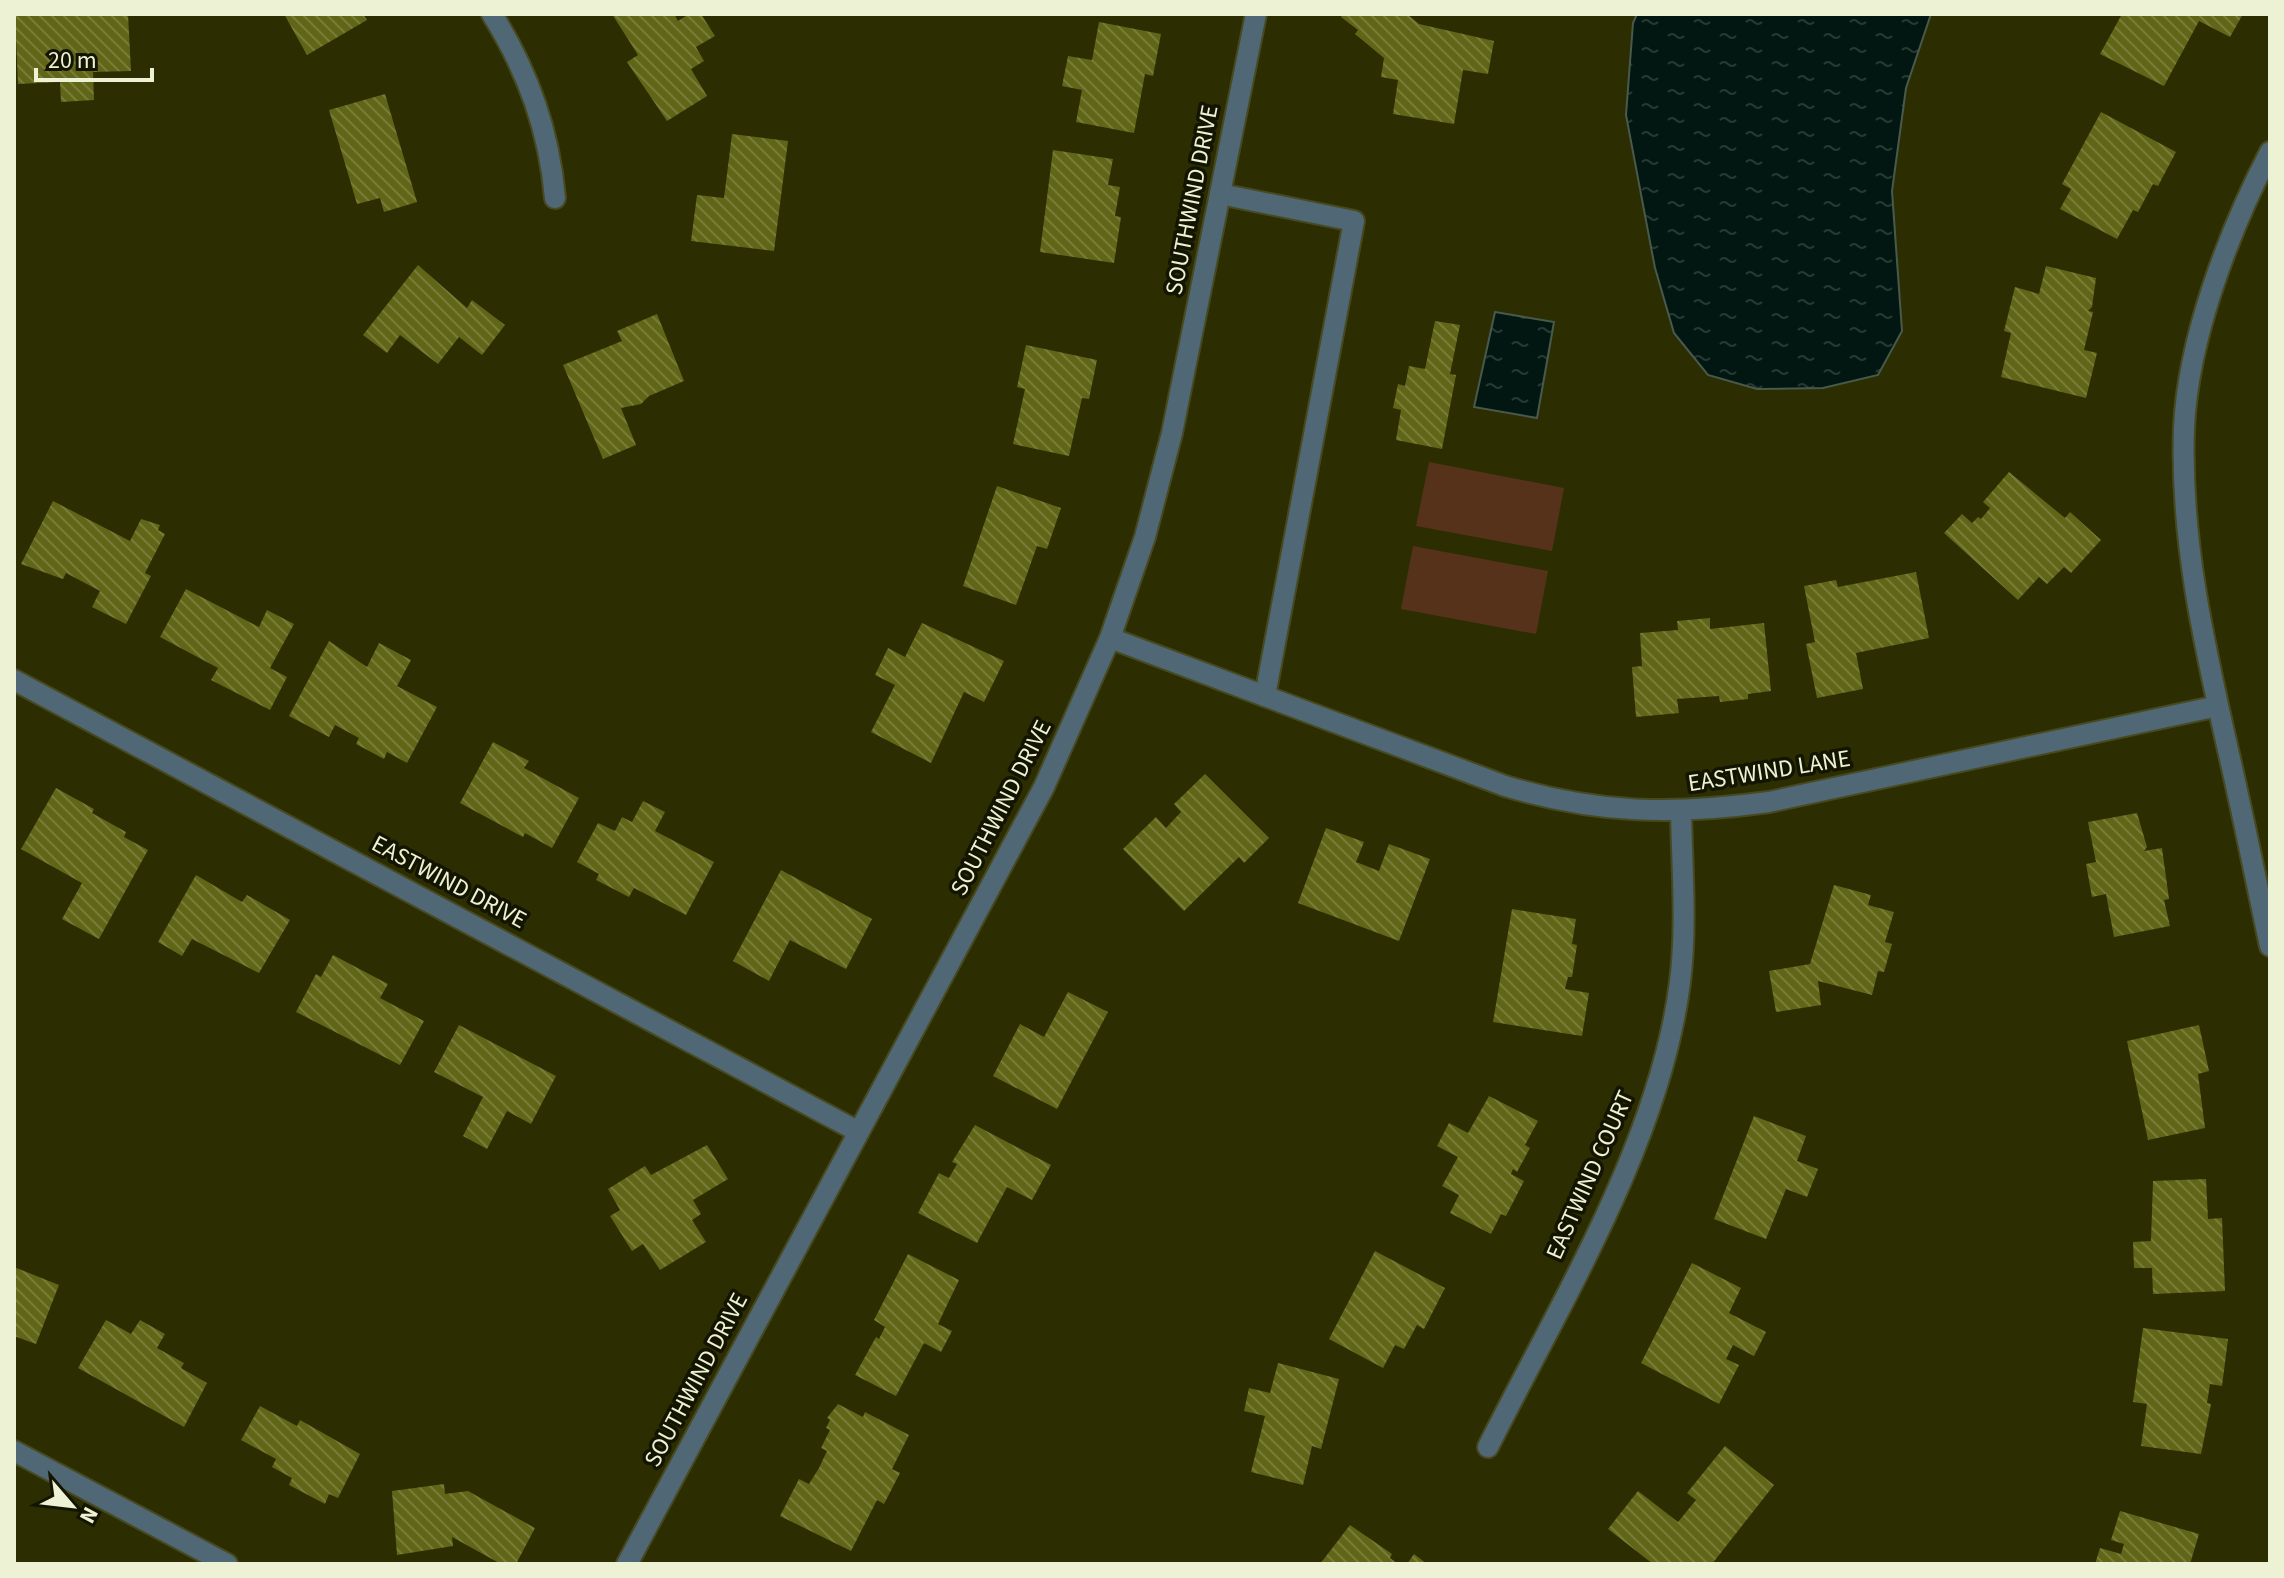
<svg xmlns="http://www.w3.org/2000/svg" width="2284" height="1578" font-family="'Source Sans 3',sans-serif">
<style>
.pitch{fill:#56321b}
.water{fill:url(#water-ripples);stroke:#49594c;stroke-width:2}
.building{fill:url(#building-back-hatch)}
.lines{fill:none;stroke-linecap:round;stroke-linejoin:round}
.service-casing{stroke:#474920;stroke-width:24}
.minor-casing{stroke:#474920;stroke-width:24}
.service{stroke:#506775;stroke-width:20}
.minor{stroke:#506775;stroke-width:20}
.labels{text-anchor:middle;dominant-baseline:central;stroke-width:7;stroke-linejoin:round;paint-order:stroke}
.street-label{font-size:24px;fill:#eef2d5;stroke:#141501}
</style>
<defs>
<pattern id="water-ripples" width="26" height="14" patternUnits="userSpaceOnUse" patternTransform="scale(2)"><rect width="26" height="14" fill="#021711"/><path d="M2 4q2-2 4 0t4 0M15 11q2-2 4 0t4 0" fill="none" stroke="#273933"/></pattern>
<pattern id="building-back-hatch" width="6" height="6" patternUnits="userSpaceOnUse" patternTransform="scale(2)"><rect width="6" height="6" fill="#606517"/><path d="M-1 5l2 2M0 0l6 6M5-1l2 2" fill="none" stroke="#777c38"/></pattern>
</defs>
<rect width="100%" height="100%" fill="#2c2e02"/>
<!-- pitch -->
<path class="pitch" d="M1429,462l135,26 -12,63 -136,-25z
M1413,546l135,25 -12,63 -135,-25z"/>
<!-- water -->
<path class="water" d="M1637,14h294l-25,74 -14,103 10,140 -24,44 -55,13 -66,1 -49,-14 -34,-42 -19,-65 -29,-153 7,-92z
M1495,312l59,10 -17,96 -63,-11z"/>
<!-- building -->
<path class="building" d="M15,14h113l3,57 -38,1 1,28 -33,2 -1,-20 -42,2z
M284,14h79l4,6 -60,35z
M612,14h62l4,7 11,-7h12l14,22 -19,11 8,14 -13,8 16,27 -40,25 -40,-59 11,-7z
M1343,14h64l12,10 75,17 -6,33 -25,-4 -9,54 -61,-10 5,-34 -17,-3 3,-19 -29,-24 3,-4 -17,-13z
M2122,14h121l-13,23 -31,-16 -35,65 -64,-32z
M1099,22l62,12 -8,42 -8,-2 -11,59 -58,-11 6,-32 -20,-4 6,-30 24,4z
M385,94l32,108 -33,10 -4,-14 -23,6 -28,-94z
M2101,112l75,40 -18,34 -5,-2 -15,28 -5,-2 -16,29 -57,-30 11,-20 -9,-5z
M732,134l56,7 -14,110 -83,-10 6,-46 27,3z
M1053,150l60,9 -5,26 12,2 -5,29 6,1 -7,46 -74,-11z
M418,265l49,43 5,-8 33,25 -23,30 -23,-18 -21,27 -38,-29 -13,18 -24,-18z
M2046,266l50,12 -4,29 -4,4 5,1 -9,38 13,3 -11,45 -85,-21 10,-44 -7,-2 11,-44 24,7z
M657,314l27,67 -35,15 -8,8 -20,4 15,37 -33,14 -40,-94 59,-24 -5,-10z
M1435,321l25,4 -10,49 6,1 -14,74 -46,-9 5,-30 -8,-2 5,-24 7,2 4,-20 16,3z
M1026,345l71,15 -8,39 -7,-1 -13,58 -56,-12 12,-55 -8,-2z
M2009,472l56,46 5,-6 31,28 -30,33 -7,-6 -17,17 -8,-7 -21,23 -74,-67 18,-19 10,9 6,-6 3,2 9,-11 -7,-6z
M997,486l64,22 -14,41 -10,-3 -21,59 -53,-19z
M53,501l77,40 11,-22 19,6 -2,5 7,4 -20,39 6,3 -25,48 -34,-17 8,-16 -34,-18 -3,6 -42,-15z
M1916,572l13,66 -73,15 7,36 -46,9 -11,-54 9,-2 -11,-56 32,-6 2,7z
M186,589l73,38 8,-17 27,14 -24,44 17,9 -17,33 -59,-30 7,-12 -58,-31z
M1710,618v11l54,-6 7,68 -23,3v5l-28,3 -1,-6 -42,3 2,14 -43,4 -4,-50 10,-1 -2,-33 38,-3 -1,-9z
M922,623l82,38 -20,41 -20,-10 -33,71 -60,-31 24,-47 -20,-10 13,-27 17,9z
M329,641l38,26 12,-24 32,17 -14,26 40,21 -30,56 -20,-11 -3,7 -28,-15 3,-6 -24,-13 -6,12 -40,-21z
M493,742l36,19 -5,7 55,30 -27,50 -27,-15 -2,4 -63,-34z
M1205,774l64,64 -25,25 -5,-6 -55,54 -61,-62 33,-32 10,11 15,-16 -7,-8z
M56,788l38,21 -2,4 34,19 -2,5 24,13 -49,89 -37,-20 20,-36 -61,-34z
M643,801l22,11 -10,19 59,31 -28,53 -52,-27 -5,9 -33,-17 3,-6 -22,-12 21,-39 17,8 7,-14 10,5z
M2137,813l10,34 -3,4 18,-3 7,51 -5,1 6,26 -56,11 -8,-43 -14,3 -6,-33 10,-2 -8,-40z
M1326,828l38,14 -8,20 23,9 10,-27 41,15 -31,82 -101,-38z
M781,870l91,49 -26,50 -56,-29 -21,41 -36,-20z
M196,875l46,27 5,-7 43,25 -31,53 -67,-34 -10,17 -24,-14z
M1834,885l37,10 -3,10 26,7 -9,30 7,2 -8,28 -6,-1 -6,24 -54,-14 3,24 -45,7 -7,-41 41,-7z
M1512,909l64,10 -4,25 5,1 -5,32h-4l-3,12 24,4 -7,43 -89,-14z
M333,955l55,29 -8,14 44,23 -24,44 -104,-53 20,-38 5,3z
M1068,992l40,20 -51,97 -64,-33 27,-52 24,13z
M459,1025l97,51 -25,48 -24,-13 -20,38 -24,-13 20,-39 -49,-25z
M2199,1025l10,46 -11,3 7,54 -57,12 -21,-99z
M1489,1096l49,25 -13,24 5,3 -13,24 -4,-3 -2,5 13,7 -18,35 -5,-2 -10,20 -41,-21 9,-18 -17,-9 16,-29 -21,-11 12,-23 19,10z
M1754,1116l52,20 -9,25 21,8 -11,28 -21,-8 -20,50 -52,-20z
M975,1125l76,40 -19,35 -25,-13 -30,56 -59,-30 21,-40 10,5 8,-14 -5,-2z
M707,1145l21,34 -35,21 8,14 -9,6 14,22 -46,28 -17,-26 -11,7 -22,-35 10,-6 -12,-21 37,-23 6,9z
M2206,1179l2,40 14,-1 3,73 -72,3 -1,-26h-18l-1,-26 18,-1 2,-60z
M1375,1251l70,37 -21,41 -7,-4 -13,24 -9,-4 -12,23 -54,-29z
M908,1254l51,26 -21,44 14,7 -11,21 -17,-9 -28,53 -41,-21 21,-38 3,2 6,-12 -11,-7z
M1692,1263l49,25 -12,25 37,19 -12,24 -21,-11 -7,14 13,6 -20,39 -78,-41z
M14,1267l45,18 -23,59 -22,-8z
M106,1320l25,14 9,-14 25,14 -8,14 27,15 -3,5 26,15 -23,44 -106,-59z
M2143,1328l85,11 -6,47 -12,-2 -3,19 4,1 -10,50 -60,-8 6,-42 -14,-2z
M1278,1363l61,16 -18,70 -9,-3 -9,39 -52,-13 14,-56 -21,-5 5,-23 21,5z
M838,1404l25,13 2,-5 44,23 -17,34 8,4 -16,31 -7,-4 -26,51 -71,-35 19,-37 10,5 10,-16 8,-17 -6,-3 9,-18 -4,-2 4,-8 -3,-2z
M260,1406l37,20 3,-6 60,34 -22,44 -9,-4 -4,10 -36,-19 3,-7 -20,-11 4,-8 -35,-19z
M1725,1446l49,39 -62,79h-59l-45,-35 30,-38 40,31 18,-22 -9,-7z
M444,1484l1,10 23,-3 67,37 -19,36h-15l-49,-27 1,9 -56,9 -5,-64z
M2120,1511l79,23 -9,30h-95l5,-16 21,6 3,-10 -13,-4z
M1350,1525l42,29 -2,4 8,6h-78z
M1414,1554l13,10h-20z"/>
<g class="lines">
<defs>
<path id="service" d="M1220,194l134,27 -89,475"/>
<path id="minor" d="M492,14c36,58 57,116 63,184
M2270,152c-41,79 -82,186 -86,276 -4,110 20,216 44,322 15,65 28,131 42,196
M1110,638l395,148c93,28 168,29 264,16l449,-96
M14,680l845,452
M1488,1447c72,-144 172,-305 192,-465 7,-56 2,-114 1,-170
M14,1451l213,113
M627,1564l417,-777 66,-149 35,-101 27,-104 84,-419"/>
</defs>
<!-- service casing -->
<use href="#service" class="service-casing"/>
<!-- minor casing -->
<use href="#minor" class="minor-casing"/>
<!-- service -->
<use href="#service" class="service"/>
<!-- minor -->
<use href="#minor" class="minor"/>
</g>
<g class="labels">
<!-- street labels -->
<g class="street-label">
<text transform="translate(1192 200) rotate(-79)">SOUTHWIND DRIVE</text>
<text transform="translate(1769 771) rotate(-9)">EASTWIND LANE</text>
<text transform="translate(1001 808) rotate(-63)">SOUTHWIND DRIVE</text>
<text transform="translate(449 882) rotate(28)">EASTWIND DRIVE</text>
<text transform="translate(1590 1175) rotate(-66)">EASTWIND COURT</text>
<text transform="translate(696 1380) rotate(-62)">SOUTHWIND DRIVE</text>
</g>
</g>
<!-- border -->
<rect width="2284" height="1578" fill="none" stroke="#eef2d5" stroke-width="32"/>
<!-- north arrow -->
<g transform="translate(72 1506) rotate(118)" stroke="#141501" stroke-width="6" paint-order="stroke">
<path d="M0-6L14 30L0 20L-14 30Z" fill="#eef2d5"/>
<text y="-12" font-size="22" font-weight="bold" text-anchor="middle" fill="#eef2d5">N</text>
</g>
<!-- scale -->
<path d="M36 68v12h116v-12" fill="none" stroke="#eef2d5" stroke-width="4"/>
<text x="48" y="68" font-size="24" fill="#eef2d5" stroke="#141501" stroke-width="6" paint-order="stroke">20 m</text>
</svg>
